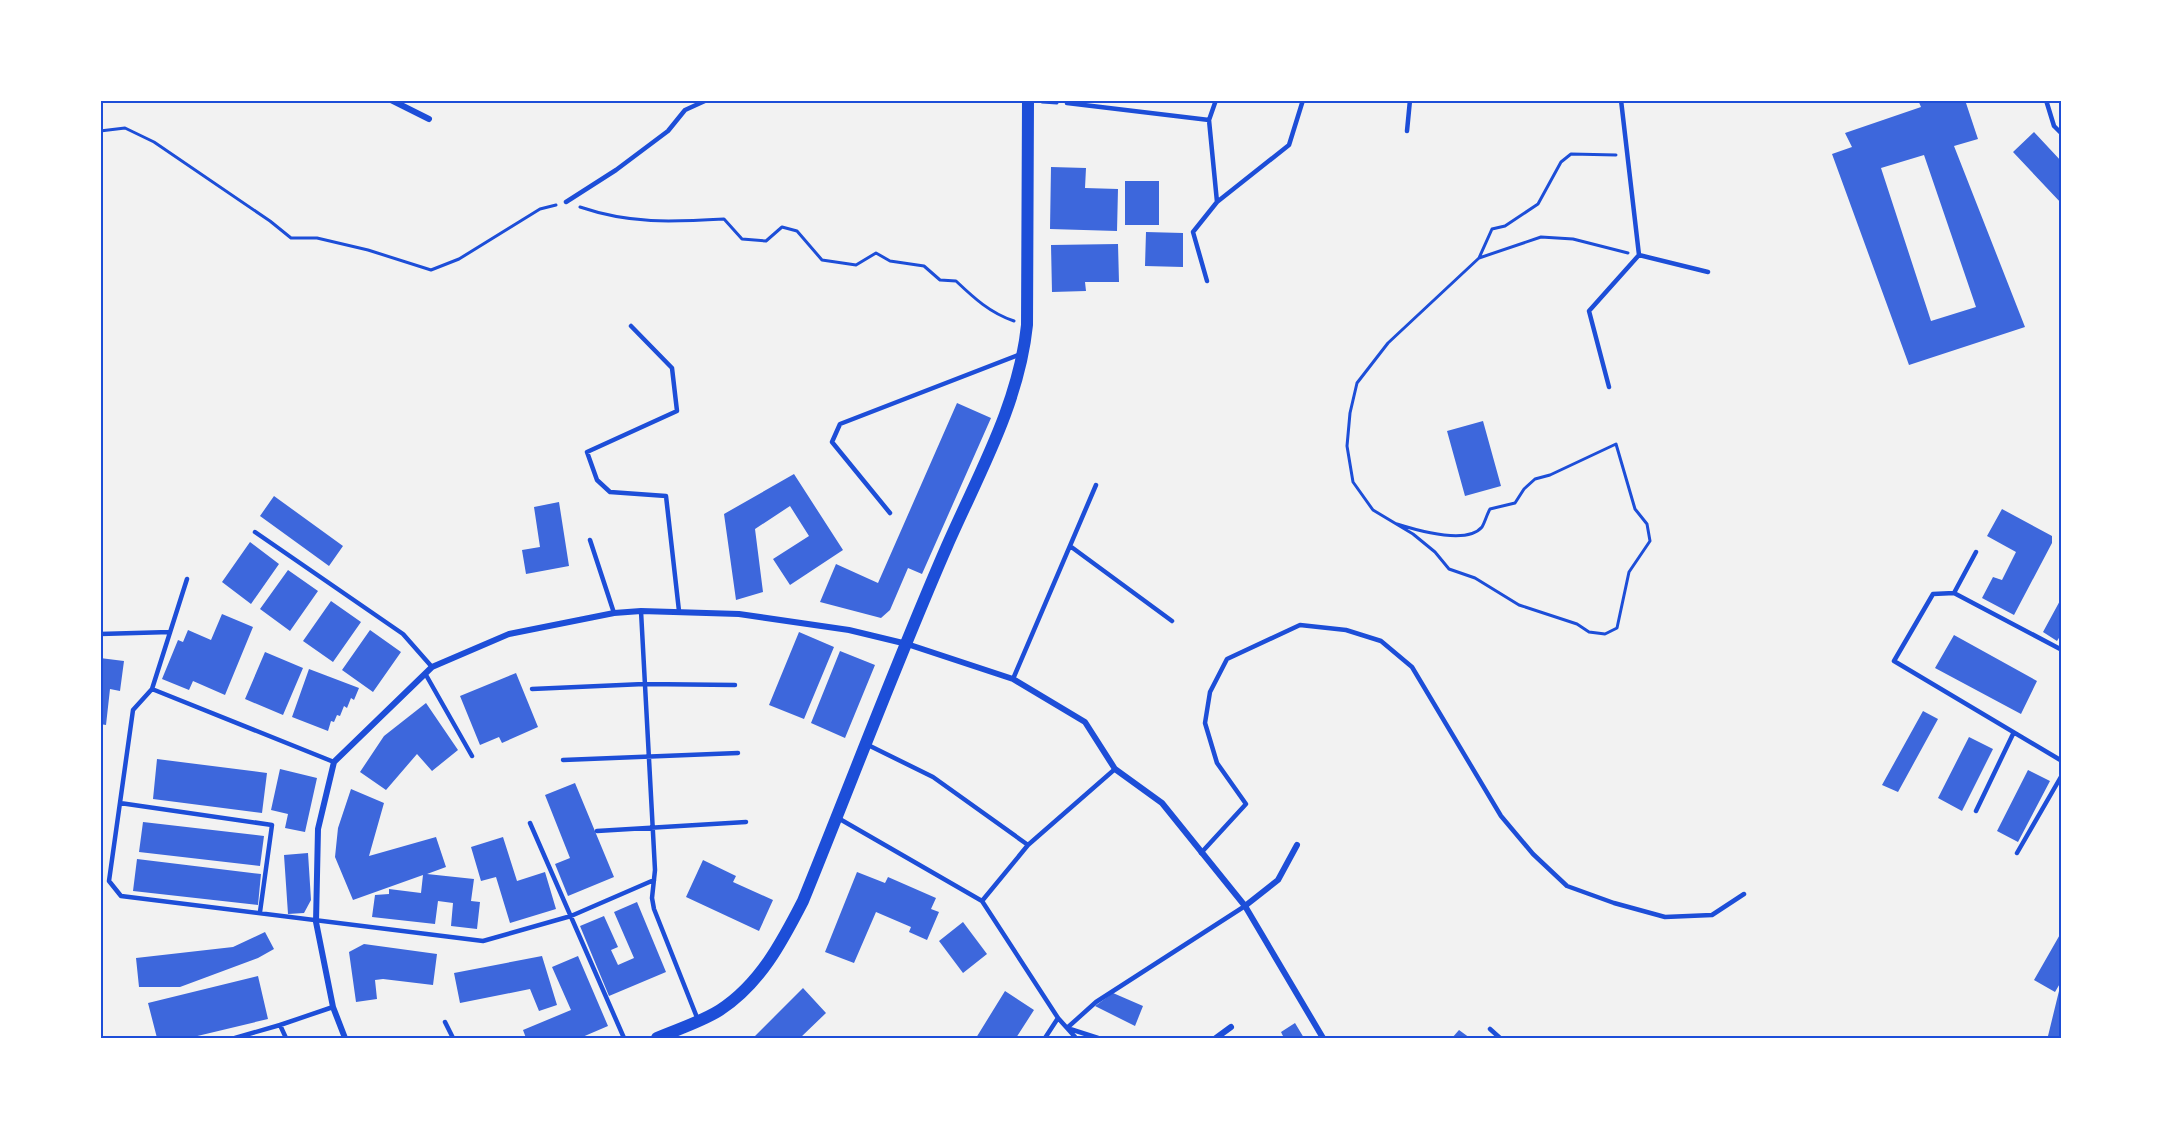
<svg xmlns="http://www.w3.org/2000/svg" width="2162" height="1139" font-family="Poppins,sans-serif">
<style>
.building{fill:#3d67dc;fill-rule:evenodd}
.lines{fill:none;stroke-linecap:round;stroke-linejoin:round}
.path{stroke:#1d4ed8;stroke-width:3}
.service{stroke:#1d4ed8;stroke-width:4.5}
.minor{stroke:#1d4ed8;stroke-width:6}
.secondary{stroke:#1d4ed8;stroke-width:12}
.neatline{fill:none;stroke:#1d4ed8;stroke-width:2}
</style>
<rect width="100%" height="100%" fill="#f2f2f2"/>
<!-- building -->
<path class="building" d="M1918,100h47l13,39 -24,7 71,181 -116,38 -77,-211 20,-7 -7,-14 76,-26zM1924,155l52,152 -45,14 -50,-153z
M2034,132l28,30v42l-49,-52z
M1051,167l35,1 -1,20 33,1 -1,42 -67,-2z
M1125,181h34v44h-34z
M1146,232l37,1v34l-38,-1z
M1118,244l1,38h-34l1,9 -34,1 -1,-47z
M957,403l34,15 -69,156 -14,-6 -18,42 -9,8 -61,-16 16,-38 42,19z
M1483,421l18,65 -36,10 -18,-65z
M794,474l49,76 -53,35 -17,-26 36,-23 -19,-30 -35,23 8,63 -27,8 -12,-86z
M274,496l69,50 -14,20 -69,-50z
M559,502l10,64 -43,8 -4,-24 18,-3 -6,-40z
M2002,509l50,27v7l-38,72 -32,-17 11,-21 9,3 14,-28 -29,-16z
M250,542l29,22 -28,40 -29,-22z
M288,570l30,21 -28,40 -30,-22z
M2062,597v36l-5,8 -14,-9z
M331,601l30,21 -28,40 -30,-21z
M222,614l31,13 -28,68 -32,-14 -4,9 -27,-11 16,-39 5,2 5,-12 23,10z
M370,630l31,22 -28,40 -31,-22z
M799,632l35,15 -30,72 -35,-14z
M1954,635l83,46 -16,33 -86,-46z
M840,651l35,14 -30,73 -34,-15z
M265,652l38,16 -20,47 -38,-16z
M100,658l24,3 -4,30 -10,-2 -4,36 -6,-1z
M309,669l50,19 -5,12 -3,-2 -4,10 -3,-2 -4,10 -3,-1 -3,7 -3,-1 -3,10 -36,-14z
M516,673l22,54 -36,16 -3,-6 -19,8 -20,-49z
M426,703l32,47 -26,21 -15,-17 -31,36 -26,-18 24,-36z
M1923,711l15,8 -40,73 -16,-7z
M1969,737l24,12 -31,62 -24,-13z
M157,759l110,14 -5,40 -109,-14z
M280,769l37,9 -12,54 -20,-4 3,-14 -17,-4z
M2028,770l22,11 -32,61 -21,-11z
M575,783l39,94 -46,19 -13,-32 15,-6 -25,-63z
M351,789l33,14 -15,53 67,-19 10,30 -19,7 47,5 -3,22 9,1 -3,27 -26,-3 2,-23 -15,-2 -3,23 -63,-7 3,-22 14,-1v-5l32,4 2,-18 -70,25 -18,-43 3,-29z
M143,822l121,14 -4,30 -121,-14z
M503,837l14,44 28,-9 11,37 -46,14 -14,-46 -15,4 -10,-34z
M308,853l3,47 -7,13 -16,1 -4,-59z
M137,859l124,15 -3,31 -125,-14z
M703,860l33,16 -3,6 40,18 -14,31 -73,-34z
M857,872l28,11 3,-6 48,21 -5,11 8,3 -12,28 -18,-8 2,-5 -35,-15 -22,51 -29,-11z
M637,902l29,70 -57,24 -29,-70 24,-10 14,31 -7,3 7,15 16,-7 -20,-46z
M963,922l24,32 -24,19 -24,-32z
M2062,931v49l-7,12 -21,-12z
M265,932l9,17 -16,9 -78,29h-41l-3,-29 97,-11z
M364,944l73,10 -4,31 -50,-6 -8,1 2,19 -21,3 -7,-50z
M542,956l15,49 -18,6 -9,-22 -70,14 -6,-30z
M578,956l30,70 -28,12h-54l-3,-8 48,-20 -19,-43z
M258,976l10,43 -79,19h-32l-9,-35z
M803,988l23,25 -26,25h-47z
M1005,991l29,19 -18,28h-40z
M2059,991h3v41l-2,6h-2l-10,-2z
M1113,993l30,13 -8,20 -40,-20z
M1295,1023l9,15h-20l-3,-6z
M1459,1030l11,8h-18z"/>
<g class="lines">
<!-- path -->
<path class="path" d="M1042,102l15,1
M100,131l25,-3 29,14 116,79 21,17h26l51,12 63,20 28,-11 81,-50 16,-4
M580,207c50,17 91,15 144,12l18,20 24,2 16,-14 15,4 25,29 34,5 20,-12 14,8 34,5 16,14 16,1c18,17 34,32 58,40
M1479,258l13,-29 13,-3 33,-22 23,-42 10,-8 45,1
M1397,524c19,6 70,21 85,3 3,-5 5,-13 8,-18l25,-6 9,-14 11,-10 15,-4 66,-31 19,65 12,15 3,17 -21,31 -12,56 -12,6 -16,-2 -12,-8 -58,-19 -44,-27 -26,-9 -14,-17 -22,-18 -40,-24 -20,-28 -6,-36 3,-33 7,-30 31,-40 91,-85 62,-21 32,2 55,14"/>
<!-- service -->
<path class="service" d="M1621,100l18,155
M2046,100l8,26 8,8
M1067,103l142,17
M1407,131l3,-31
M566,202l50,-32 52,-39 17,-21 22,-10
M1217,202l72,-57 14,-45
M1639,255l69,17
M1207,281l-14,-49 24,-30 -8,-82 7,-20
M631,326l41,42 5,43 -90,41 10,28 13,12 56,4 13,115
M1609,387l-20,-76 50,-56
M890,513l-58,-71 8,-18 181,-70
M255,532l148,102 29,33
M590,540l24,73
M1070,546l102,75
M187,579l-35,110 -19,21 -24,171 12,15 362,45 88,-25 83,-36
M1954,593l22,-41
M641,611l14,259 -3,28 2,11 44,111
M100,634l70,-2
M2062,650l-108,-57 -21,1 -39,67 168,100
M426,675l46,81
M1013,679l83,-194
M152,689l182,73
M532,689l112,-5 91,1
M868,745l65,32 95,68
M563,760l175,-7
M120,803l152,22 -12,87
M1976,811l37,-77
M838,818l144,83 76,117 18,20
M530,823l94,215
M597,831l149,-9
M1201,853l45,-49 -29,-41 -12,-40 5,-31 17,-33 73,-34 46,5 35,11 31,26 89,149 32,38 34,32 47,17 51,14 47,-2 32,-21
M2017,853l45,-78
M982,901l46,-56 87,-76
M445,1022l8,16
M280,1025l53,-18
M1067,1028l29,-26 149,-96
M1070,1029l28,9
M1490,1029l10,9
M235,1038l45,-13 6,13
M1045,1038l13,-20"/>
<!-- minor -->
<path class="minor" d="M391,100l38,19
M1245,906l33,-26 19,-35
M345,1038l-12,-31 -17,-85 2,-93 16,-67 98,-95 77,-33 105,-21 27,-2 98,3 110,16 58,14 106,35 72,43 30,47 47,34 83,103 78,132
M1216,1038l15,-11"/>
<!-- secondary -->
<path class="secondary" d="M657,1038c21,-9 44,-16 63,-28 40,-26 62,-68 83,-109 48,-118 93,-238 144,-355 31,-71 72,-142 80,-221l1,-225"/>
</g>
<!-- border -->
<rect width="2162" height="1139" fill="none" stroke="#ffffff" stroke-width="204"/>
<rect x="102" y="102" width="1958" height="935" class="neatline"/>
</svg>
